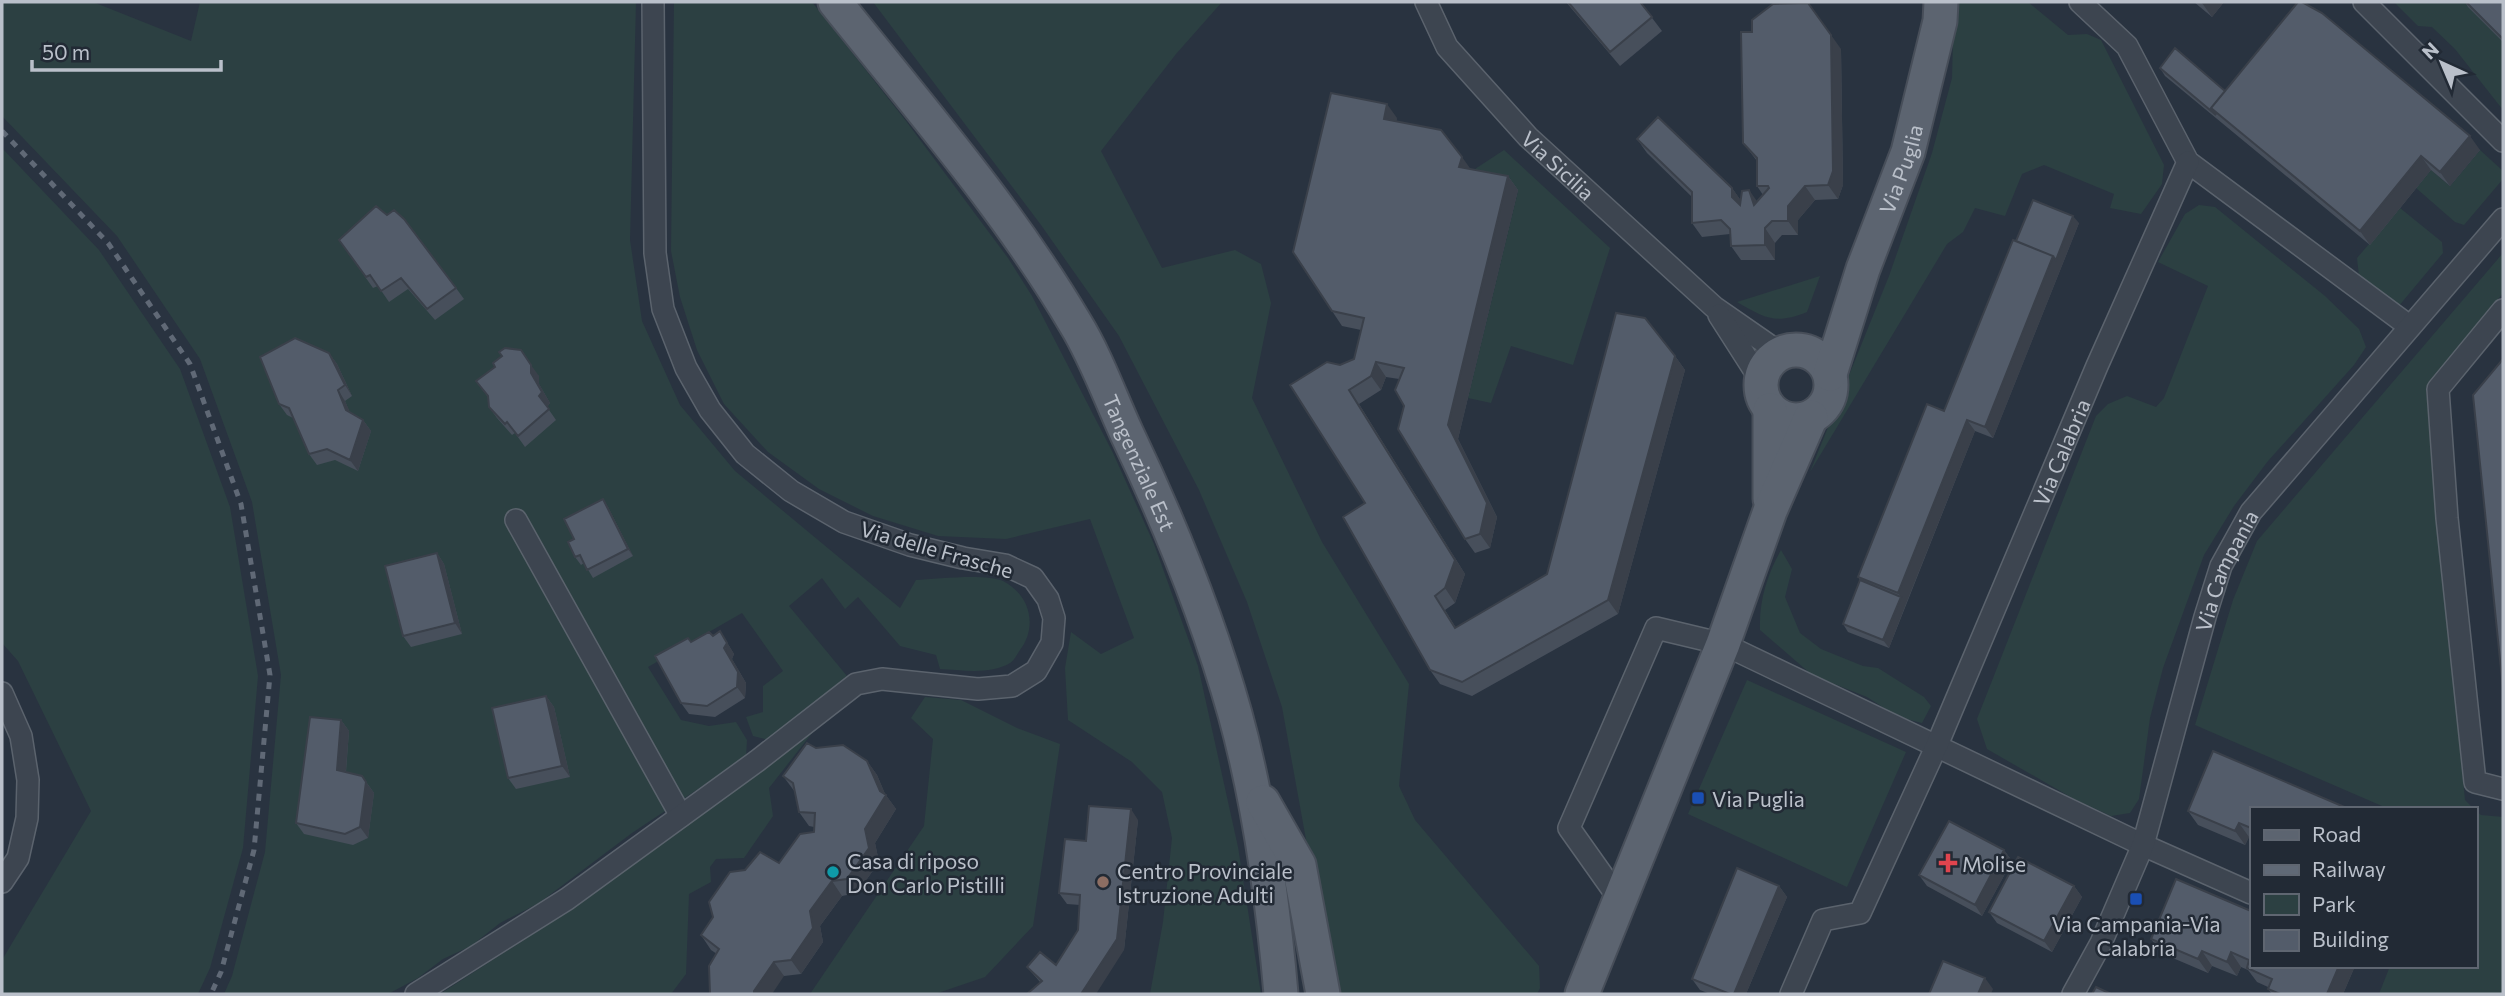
<svg xmlns="http://www.w3.org/2000/svg" width="2505" height="996" font-family="Commissioner,sans-serif">
<style>
.green{fill:#2c4042}
.lines{fill:none;stroke-linecap:round;stroke-linejoin:round}
.minor-casing{stroke:#5b636d;stroke-width:24}
.primary-casing{stroke:#474e59;stroke-width:37}
.minor{stroke:#3d4550;stroke-width:21}
.primary{stroke:#5c6470;stroke-width:33}
.rail{stroke:#606976;stroke-width:5;stroke-dasharray:7 7;stroke-linecap:butt}
.wall{fill:#474f5b}
.shaded-wall{fill:#3a404a}
.building{fill:#535c6a;stroke:#3a404a;stroke-width:2}
.transit-dot{fill:#1a4fb4;stroke:#222a35;stroke-width:2.5}
.health-dot{fill:#e0444e;stroke:#222a35;stroke-width:2.5}
.culture-dot{fill:#0f9aa8;stroke:#222a35;stroke-width:2.5}
.education-dot{fill:#8d6e63;stroke:#222a35;stroke-width:2.5}
.labels{text-anchor:middle;dominant-baseline:central;stroke-width:5;stroke-linejoin:round;paint-order:stroke}
.street-label{font-size:21px;fill:#bac0ca;stroke:#222a35}
.poi-label{font-size:21px;fill:#bac0ca;stroke:#222a35;text-anchor:start}
</style>
<rect width="100%" height="100%" fill="#293340"/>
<!-- green -->
<path class="green" d="M2,2h91l98,39 9,-39h436l-6,238 12,81 38,84 55,66 165,137 16,-28c20,-1 70,-7 87,1 27,14 35,45 17,69 -3,4 -6,11 -10,13 -20,12 -48,7 -70,6l-4,-14 -36,-9 -42,-49 -13,12 -23,-31 -33,28 58,70 -78,64 -16,-4 -7,-19 17,-5v-26l20,-15 -41,-58 -94,54 33,53 28,6 27,-4 11,18 -1,17 -114,76 -93,70 -39,20 -29,23 -28,13 -25,19 -30,16h-164l8,-18 33,-124 16,-177 -29,-173 -52,-143 -83,-123 -115,-120z
M674,2h138l94,119 102,137 24,38 81,157 41,91 44,122 40,181 23,147h-111l13,-72 9,-84 -10,-46 -30,-30 -64,-42 -3,-52 6,-36 30,22 33,-16 -44,-119 -84,20 -68,-3 -65,-20 -54,-27 -51,-37 -44,-48 -27,-54 -17,-53 -9,-46z
M873,2h349l-46,52 -75,97 61,117 73,-18 26,14 10,39 -19,95 70,144 87,142 -10,102 16,34 124,146 1,22 -3,6h-203l-52,-287 -35,-105 -48,-112 -80,-154 -78,-111z
M1954,2h74l40,33 19,-1 14,6 63,125 -2,19 -21,30 -31,-6 4,-14 -70,-29 -22,9 -17,42 -30,-8 -12,24 -16,12 -137,228 79,-196 43,-123 20,-75z
M2394,2h109v108l-48,-61 -23,-22 -14,-1z
M2,148l97,102 81,119 50,138 28,169 -15,172 -33,120 -12,26h-196v-34l89,-149 -73,-150 -16,-18z
M1504,150l106,98 -37,117 -62,-19 -20,57 -23,-5 50,-207 -46,-20z
M2480,150l23,21v8l-39,46 -9,-3 -39,-34 15,-18 19,16z
M2199,205l16,2 110,89 34,33 7,18 -12,18 -86,96 -34,45 -30,49 -41,113 -13,50 -11,81 -9,14 -19,3 -37,-17 -87,-50 -10,-30 119,-303 12,-12 19,-8 29,11 8,-9 44,-112 -50,-24 27,-48z
M2400,208l42,34 1,11 -45,54 -39,-31 -2,-18z
M2503,253v40l-77,95 39,412 9,9h-85l-194,-84 38,-125 24,-59z
M1820,276l-13,36c-32,13 -42,6 -70,-10z
M1781,550l11,19 -7,28 15,36 21,16 42,17 15,2 46,29 7,9 -9,17 -24,-6 -31,-20 -55,-22 -52,-45c-1,-29 7,-55 21,-80z
M1747,680l159,72 -59,135 -159,-73z
M925,697l36,3 56,28 43,16 -27,182 -48,51 -50,17h-125l114,-168 9,-87 -22,-21z
M816,728l-47,60 4,28 -29,42 -28,1 -6,8 1,15 -22,12 -3,80 -15,20h-231l138,-89z
M2475,810l6,5 22,2v177h-124l11,-28h85z"/>
<g class="lines">
<defs>
<g id="minor">
<path id="s1" d="M1426,2l21,45 81,90 186,170 66,46"/>
<path d="M2080,2l47,44 61,116 221,164"/>
<path d="M2364,2l139,139"/>
<path d="M2503,310l-65,79 9,129 28,264 28,7"/>
<path d="M1719,315l41,64"/>
<path d="M516,520l165,296"/>
<path d="M2,693l19,43 7,44 -1,38 -9,40 -16,24"/>
<path d="M1620,900l-51,-72 87,-200 67,16 420,201 108,48"/>
<path d="M416,994l151,-95 190,-138 99,-77 26,-5 96,10 34,-3 24,-15 16,-28 2,-25 -6,-19 -15,-21 -28,-13 -42,-7 -53,-13 -66,-23 -53,-31 -46,-37 -35,-44 -24,-42 -23,-59 -8,-56 -2,-251"/>
<path id="s2" d="M1791,994l32,-74 37,-7 77,-168 160,-379 91,-204"/>
<path id="s3" d="M2073,994l28,-51 42,-98 62,-228 16,-51 30,-54 252,-293"/>
</g>
<g id="primary">
<path id="s4" d="M835,2c83,104 172,206 240,321 21,34 35,74 52,111 43,90 81,184 108,280 25,91 38,187 46,280"/>
<circle cx="1796" cy="385" r="35"/>
<path id="s5" d="M1830,374l33,-105 45,-117 32,-131 1,-19"/>
<path d="M1770,410v89"/>
<path d="M1263,802l36,63 24,129"/>
<path d="M1582,994l141,-350 47,-133 41,-94"/>
</g>
</defs>
<!-- minor casing -->
<use href="#minor" class="minor-casing"/>
<!-- primary casing -->
<use href="#primary" class="primary-casing"/>
<!-- minor -->
<use href="#minor" class="minor"/>
<!-- primary -->
<use href="#primary" class="primary"/>
<!-- rail -->
<path class="rail" d="M2,131l106,112 82,121 51,140 29,171 -16,175 -33,122 -10,22"/>
</g>
<!-- wall -->
<path class="wall" d="M1566,2h74l22,29 -42,35z
M2194,2h30l-12,15z
M2465,2h38v40l-35,-35z
M1841,49l2,136 -5,14 -23,1 -17,20v15h-16l-7,8v17h-34l-10,-14 -1,-12 -28,3 -10,-14v-26l-45,-44 -10,-14 95,49 9,13h16l6,-6 -6,-9v-25l-14,-18z
M2160,68l65,23 255,59 -30,36 -19,-16 -61,75 -205,-169z
M1397,118l-1,3 74,48 38,7 10,14 -60,249 39,78 -7,31 -15,5 -10,-14 -61,-133 -5,-27 -13,-2 -5,13 -22,14 106,170 -10,29 -10,7 11,18 91,-54 128,-218 10,14 -67,244 -146,82 -32,-12 -10,-14 -65,-167 -25,-138 14,-6 7,-29 -19,-4 -49,-74z
M2079,223l-86,215 -18,-7 -86,217 -41,-16 -5,-8 17,-44 -2,-3 86,-166 72,-170z
M339,240l117,48 8,11 -29,21 -27,-31 -19,13 -11,-16 -5,2z
M499,352l40,24v8l11,19 -3,4 9,13 -31,27 -10,-14 -3,2 -15,-17 -8,-11 -1,-10 -12,-16 19,-14 7,-11z
M329,353l8,11 15,32 -7,5 5,12 13,7 8,11 -13,40 -23,-11 -18,5 -8,-11 -16,-36 -6,-3 -8,-11z
M603,499l5,8 25,49 -40,22 -9,-15 -3,2 -6,-8 -1,-18z
M437,553l7,11 18,70 -51,13 -8,-11z
M720,631l14,23 -2,5 14,24 -1,15 -30,19 -26,-3 -8,-11 10,-61 22,-6z
M546,696l8,11 16,70 -54,12 -8,-11z
M341,720l8,11 -3,41 16,4 12,17 -6,45 -15,7 -49,-11 -8,-11z
M816,748l51,13 10,14 8,19 11,15 -21,34 4,19 -22,31 -15,3 -22,30 3,16 -22,32 -17,2 -67,-22 -6,-4 -10,-15 44,-65 34,-7 35,-31v-5l-5,-1 -10,-14 -4,-20 -12,-16z
M2251,809v29l-2,-1 -4,8 -47,-20 -10,-14z
M1138,820l-14,130 -84,32 -13,-15 29,-2 22,-35 2,-25 -13,-1 -8,-11 27,-52z
M2004,850l8,11 -30,55 -55,-30 -8,-11z
M1779,886l8,11 -41,97h-36l-10,-4 -8,-11z
M2074,886l8,11 -30,55 -55,-29 -8,-11z
M2251,911v55h104l-12,28h-71l-4,-5v-2l-11,-5 -9,-12 -7,-3 -4,9 -25,-10 -4,7 -47,-20 -10,-14z"/>
<!-- shaded-wall -->
<path class="shaded-wall" d="M2203,2h21l-12,15 -10,-14z
M1831,35l10,14 2,136 -5,14 -10,-14z
M1387,104l10,14 -3,15 -10,-14z
M2470,136l10,14 -30,36 -10,-14z
M2421,156l10,14 -61,75 -10,-14z
M1462,157l10,14 -13,-4z
M1508,176l10,14 -60,249 39,78 -7,31 -10,-14 -32,-109z
M1805,186l10,14 -17,20v15l-10,-14v-15z
M1732,188l10,14v9l-10,-14z
M1749,190l10,14 -5,1z
M2073,216l6,7 -86,215 -8,-11 68,-171z
M1765,228l10,15v17l-10,-15z
M329,353l8,11 15,32 -7,-11z
M1675,356l10,14 -67,244 -10,-14z
M1376,362l10,15 -5,13 -10,-14z
M531,365l8,11v8l11,19 -3,4 -8,-11 -8,-23z
M338,390l7,11 9,20 -8,-11z
M1349,390l116,184 -10,29 -10,-15z
M363,420l8,11 -13,40 -8,-11z
M1967,420l8,11 -69,173 -8,-11z
M603,499l5,8 25,49 -5,-7z
M437,553l7,11 18,70 -7,-11z
M1901,597l5,7 -17,44 -6,-8z
M720,631l14,23 -2,5 14,24 -1,15 -8,-11z
M546,696l8,11 16,70 -8,-11z
M341,720l8,11 -4,50 -8,-11z
M867,761l10,14 9,21v-1l10,14 -21,34 4,19 -22,31 -10,-14 18,-50 15,-38z
M366,782l8,11 -6,45 -8,-11z
M1131,809l7,11 -14,130 -28,44h-15z
M2239,823l10,14 -4,8 -10,-14z
M2004,850l8,11 -30,55 -7,-11z
M832,881l10,15 -22,30 3,16 -22,32 -10,-14 19,-49z
M1779,886l8,11 -41,97h-12z
M2074,886l8,11 -30,55 -8,-11z
M2202,951l10,15 -4,7 -10,-14z
M2231,952l10,15 -4,9 -10,-14z
M774,962l10,14 -12,18h-18v-3z
M2339,966h16l-12,28h-16z
M1985,978l8,11 -2,5h-13z"/>
<!-- building -->
<path class="building" d="M1568,2h72l12,15 -42,35z
M2298,2h4l20,11 148,123 -30,36 -19,-16 -61,75 -149,-123z
M2466,2h37v37z
M1808,3l23,32 2,136 -5,14 -23,1 -17,20v15h-16l-7,7v17l-34,1 -1,-17 -9,-9 -29,3v-31l-55,-53 21,-22 74,71v9l8,8 2,-14 7,-1 5,15 15,-17 -1,-2h-11v-28l-14,-15 -2,-111h11v-12l21,-16z
M2175,48l50,43 -14,17 5,7 -56,-47z
M1331,93l56,11 -3,15 57,11 21,27 -3,10 49,9 -60,249 39,78 -7,31 -15,5 -67,-110 6,-23 -9,-16 9,-22 -28,-6 -5,14 -22,14 106,170 -10,28 -10,8 20,32 92,-54 69,-261 29,5 30,38 -67,244 -146,82 -32,-12 -87,-153 22,-14 -75,-118 37,-23 13,3 14,-6 10,-41 -32,-7 -39,-59z
M2033,200l40,16 -17,44 -3,-4 -37,-15z
M376,206l11,9 7,-5 10,9 52,69 -29,21 -26,-31 -20,13 -11,-16 -4,2 -27,-37z
M2013,240l40,16 -68,171 -18,-7 -69,173 -40,-16 69,-173 17,7z
M295,338l34,15 16,32 -7,5 8,20 17,10 -13,40 -23,-11 -18,5 -20,-46 -10,-4 -19,-47z
M505,348l16,2 10,15v8l11,19 -3,4 10,13 -31,27 -11,-14 -2,2 -16,-17 -1,-11 -12,-15 19,-14 -2,-4 9,-7 -3,-4z
M2503,359v330l-30,-294z
M603,499l25,50 -41,21 -7,-15 -5,2 -7,-15 6,-3 -10,-20z
M437,553l18,70 -52,13 -18,-70z
M1860,580l41,17 -18,43 -40,-16z
M720,631l7,12 -3,5 14,24 -1,15 -30,19 -26,-3 -26,-47 33,-18 3,4 18,-10 4,4z
M546,696l16,70 -54,12 -16,-70z
M310,717l31,3 -4,50 25,6 4,6 -6,45 -15,7 -49,-11z
M807,743l9,5 27,-3 24,16 13,30 6,4 -21,34 4,19 -22,31 -15,2 -22,30 3,17 -22,32 -17,2 -20,29v3h-44l-1,-28 10,-17 -18,-14 12,-18 -4,-15 21,-30 15,-2 15,-18 19,11 21,-29 14,-2 1,-19 -16,-1 -6,-29 -10,-7z
M2213,751l136,58h-98v19l-12,-5 -4,8 -47,-20z
M1089,806l42,3 -14,130 -36,55h-54l15,-13 -15,-14 13,-15 16,13 22,-35 2,-35 -21,-2 6,-54 21,2z
M1949,821l55,29 -29,55 -56,-30z
M2018,857l56,29 -30,55 -55,-29z
M1737,868l42,18 -45,108h-4l-38,-15z
M2176,879l75,32v55h88l-12,28h-47l-12,-5 4,-10 -25,-11 2,-8 -18,-8 -4,10 -25,-11 -4,8 -47,-20z
M1943,961l42,17 -7,16h-49z
M2096,987l15,7h-19z"/>
<!-- markers -->
<g class="transit-dot">
<rect x="1691" y="791" width="14" height="14" rx="3.5"/>
<rect x="2129" y="892" width="14" height="14" rx="3.5"/>
</g>
<path class="health-dot" d="M1944.5 852.5h7v7h7v7h-7v7h-7v-7h-7v-7h7z"/>
<circle class="culture-dot" cx="833" cy="872" r="7"/>
<circle class="education-dot" cx="1103" cy="882" r="7"/>
<g class="labels">
<!-- street labels -->
<g class="street-label">
<text stroke="none"><textPath href="#s1" startOffset="212">Via Sicilia</textPath></text>
<text stroke="none"><textPath href="#s5" startOffset="217">Via Puglia</textPath></text>
<text stroke="none"><textPath href="#s2" startOffset="621">Via Calabria</textPath></text>
<text stroke="none"><textPath href="#s4" startOffset="555">Tangenziale Est</textPath></text>
<text transform="translate(937 549) rotate(16)">Via delle Frasche</text>
<text stroke="none"><textPath href="#s3" startOffset="452">Via Campania</textPath></text>
</g>
<!-- poi labels -->
<g class="poi-label">
<text x="1712" y="798">Via Puglia</text>
<text x="847" y="860">Casa di riposo<tspan x="847" dy="24">Don Carlo Pistilli</tspan></text>
<text x="1962" y="863">Molise</text>
<text x="1117" y="870">Centro Provinciale<tspan x="1117" dy="24">Istruzione Adulti</tspan></text>
<text x="2136" y="923" text-anchor="middle">Via Campania-Via<tspan x="2136" dy="24">Calabria</tspan></text>
</g>
</g>
<!-- border -->
<rect width="2505" height="996" fill="none" stroke="#bac0ca" stroke-width="7"/>
<!-- legend -->
<rect x="2250" y="807" width="228" height="161" fill="#222a35" stroke="#5f6671" stroke-width="2"/>
<rect x="2264" y="830" width="35" height="10" fill="#5c6470" stroke="#5f6671" stroke-width="2"/>
<text x="2312" y="842" font-size="21" fill="#bac0ca">Road</text>
<rect x="2264" y="865" width="35" height="10" fill="#606976" stroke="#5f6671" stroke-width="2"/>
<text x="2312" y="877" font-size="21" fill="#bac0ca">Railway</text>
<rect x="2264" y="894" width="35" height="21" fill="#2c4042" stroke="#5f6671" stroke-width="2"/>
<text x="2312" y="912" font-size="21" fill="#bac0ca">Park</text>
<rect x="2264" y="930" width="35" height="21" fill="#535c6a" stroke="#5f6671" stroke-width="2"/>
<text x="2312" y="947" font-size="21" fill="#bac0ca">Building</text>
<!-- north arrow -->
<g transform="translate(2442 63) rotate(316)" stroke="#222a35" stroke-width="5" paint-order="stroke">
<path d="M0-5L12 26L0 18L-12 26Z" fill="#bac0ca"/>
<text y="-10" font-size="19" font-weight="bold" text-anchor="middle" fill="#bac0ca">N</text>
</g>
<!-- scale -->
<path d="M32 60v10h189v-10" fill="none" stroke="#bac0ca" stroke-width="3.5"/>
<text x="42" y="60" font-size="21" fill="#bac0ca" stroke="#222a35" stroke-width="5" paint-order="stroke">50 m</text>
</svg>
